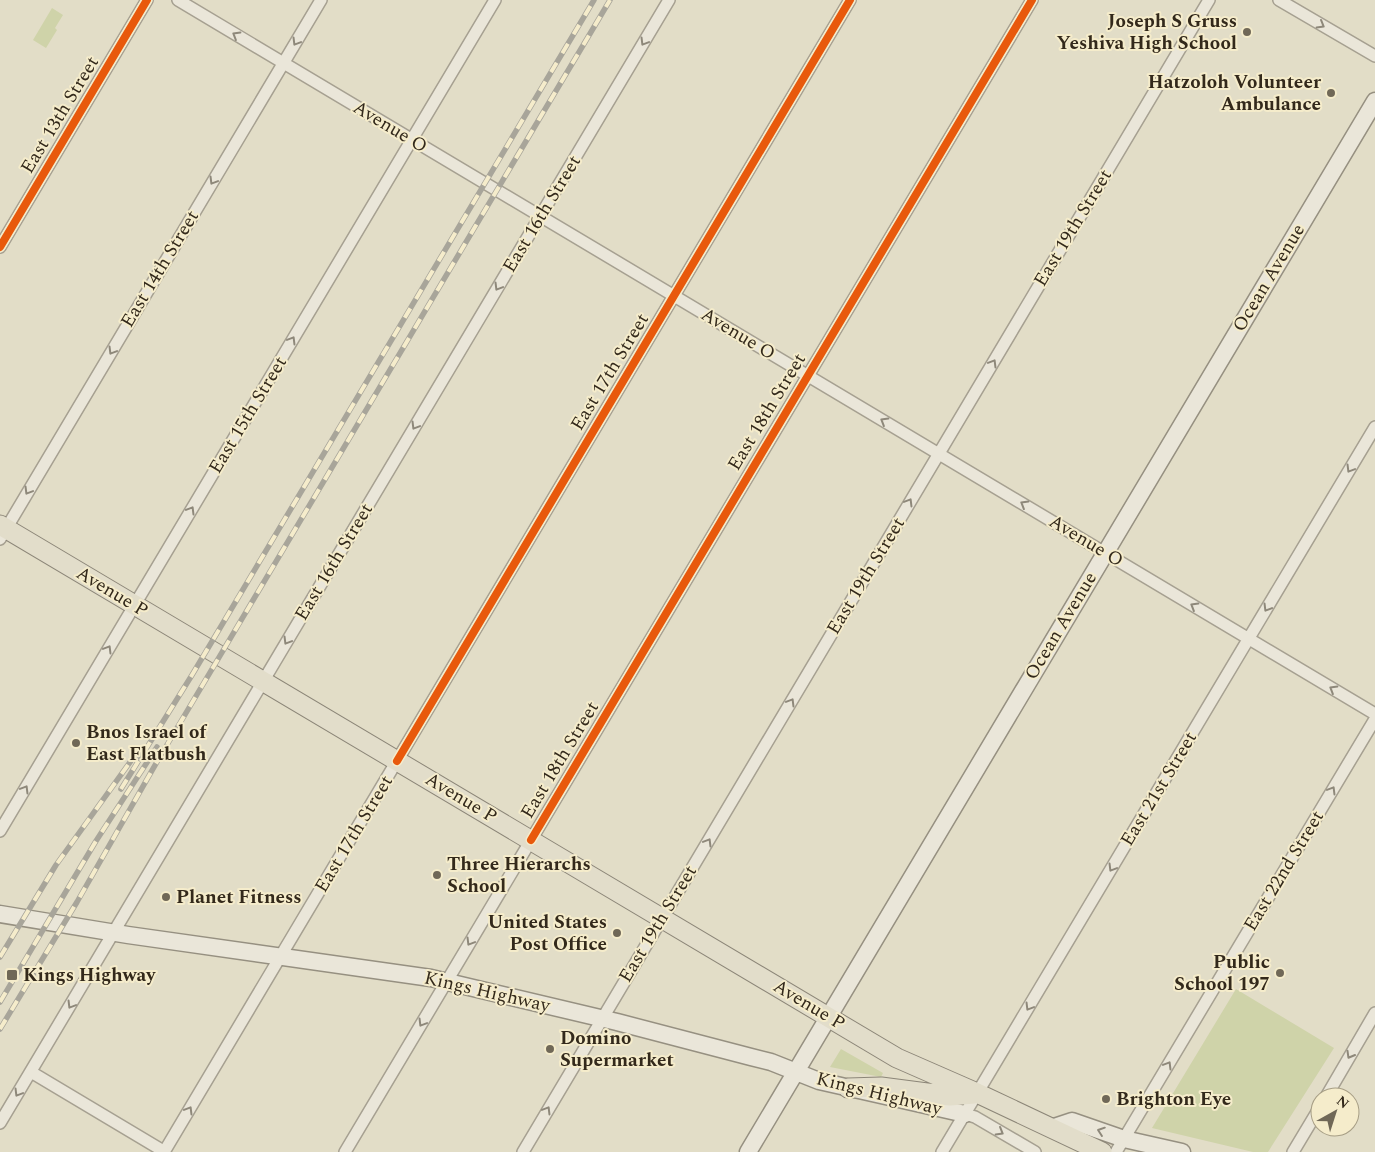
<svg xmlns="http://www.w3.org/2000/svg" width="1375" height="1152" font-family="Spectral,serif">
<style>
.green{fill:#cfd3a9}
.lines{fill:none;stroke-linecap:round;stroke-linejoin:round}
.street-casing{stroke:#a6a091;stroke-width:14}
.secondary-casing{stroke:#969081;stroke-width:19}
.primary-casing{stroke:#8c8678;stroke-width:21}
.street{stroke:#eae6d9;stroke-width:11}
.secondary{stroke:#eae6d9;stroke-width:16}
.primary{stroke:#e2ddca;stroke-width:19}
.rail-casing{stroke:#a8a59a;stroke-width:5.5}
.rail{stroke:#f5eccb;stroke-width:4;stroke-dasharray:11;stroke-linecap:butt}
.cycleway-casing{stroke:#f5eccb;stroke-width:11}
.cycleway{stroke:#e8590c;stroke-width:8}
.oneway{stroke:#8e887a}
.poi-dot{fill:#706857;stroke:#f5eccb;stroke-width:2}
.labels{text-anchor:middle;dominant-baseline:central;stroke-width:4;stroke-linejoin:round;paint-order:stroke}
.poi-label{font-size:19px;font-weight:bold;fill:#33291b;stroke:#f5eccb;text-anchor:start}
.street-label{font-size:19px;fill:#33291b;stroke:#f5eccb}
</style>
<rect width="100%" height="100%" fill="#e2ddc7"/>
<!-- green -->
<path class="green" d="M52,8l11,7 -8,13 2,2 -11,18 -13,-8z
M1236,989l98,59 -66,104h-15l-101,-24z
M841,1049l42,24 -2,4 -51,-10z"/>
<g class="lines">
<defs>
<path id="street" d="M178,0l1197,714
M1279,0l96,56
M0,247l147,-247
M0,539l321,-539
M0,831l495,-831
M31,1072l134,80
M1326,1097l49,-84
M965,1114l10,3 60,35
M0,1123l669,-1123
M164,1152l686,-1152
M345,1152l687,-1152
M523,1152l686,-1152
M942,1152l433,-725
M1116,1152l259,-433
M1293,1152l27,-45"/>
<path id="secondary" d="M0,914l128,21 303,43 186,44 134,35 20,5 48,19 146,33
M1051,1128l21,-7 52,18 58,13
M748,1152l627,-1051"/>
<path id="primary" d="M0,525l897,533 80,35 125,59
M848,1088l33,-1 69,9 24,-2"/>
</defs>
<!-- street casing -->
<use href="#street" class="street-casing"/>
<!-- secondary casing -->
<use href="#secondary" class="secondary-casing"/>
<!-- primary casing -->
<use href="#primary" class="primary-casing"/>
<!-- street -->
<use href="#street" class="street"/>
<!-- secondary -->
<use href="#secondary" class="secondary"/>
<!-- primary -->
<use href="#primary" class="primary"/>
<defs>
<path id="rail" d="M121,789l71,-114 402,-675
M0,957l56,-92 77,-107
M0,1002l96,-161 61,-94
M0,1029l77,-127 81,-142 452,-760"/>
</defs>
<!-- rail casing -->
<use href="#rail" class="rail-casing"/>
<!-- rail -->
<use href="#rail" class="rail"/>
<defs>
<path id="cycleway" d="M0,247l147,-247
M397,761l453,-761
M531,840l501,-840"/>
</defs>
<!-- cycleway casing -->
<use href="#cycleway" class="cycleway-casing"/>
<!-- cycleway -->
<use href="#cycleway" class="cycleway"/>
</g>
<!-- one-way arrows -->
<defs><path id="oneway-chevron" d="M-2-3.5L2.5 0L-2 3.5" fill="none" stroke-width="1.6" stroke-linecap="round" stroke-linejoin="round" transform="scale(1.25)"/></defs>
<g class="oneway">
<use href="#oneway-chevron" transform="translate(1321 25) rotate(30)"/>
<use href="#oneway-chevron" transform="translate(236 35) rotate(-149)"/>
<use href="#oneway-chevron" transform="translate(296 42) rotate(121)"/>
<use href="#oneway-chevron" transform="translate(644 42) rotate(121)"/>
<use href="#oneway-chevron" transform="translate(213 181) rotate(121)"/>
<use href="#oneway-chevron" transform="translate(498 287) rotate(121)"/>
<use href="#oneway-chevron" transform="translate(292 340) rotate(-59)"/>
<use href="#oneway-chevron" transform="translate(112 351) rotate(121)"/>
<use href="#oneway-chevron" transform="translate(993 363) rotate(-59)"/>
<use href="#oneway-chevron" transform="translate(884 421) rotate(-149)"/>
<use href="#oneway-chevron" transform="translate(415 426) rotate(121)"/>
<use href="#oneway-chevron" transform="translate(1350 469) rotate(121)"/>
<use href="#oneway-chevron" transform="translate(28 491) rotate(121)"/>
<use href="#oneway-chevron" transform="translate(909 502) rotate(-59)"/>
<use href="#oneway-chevron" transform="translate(1024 504) rotate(-149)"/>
<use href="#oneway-chevron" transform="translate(191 510) rotate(-59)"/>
<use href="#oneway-chevron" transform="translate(1194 606) rotate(-149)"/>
<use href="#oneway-chevron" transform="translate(1267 608) rotate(121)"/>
<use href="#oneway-chevron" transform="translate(287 641) rotate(121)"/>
<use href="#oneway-chevron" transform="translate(108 649) rotate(-59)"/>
<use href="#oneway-chevron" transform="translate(1333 689) rotate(-149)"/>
<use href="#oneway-chevron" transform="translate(791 702) rotate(-59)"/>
<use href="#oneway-chevron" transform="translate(25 789) rotate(-59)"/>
<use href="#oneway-chevron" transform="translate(1332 790) rotate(-59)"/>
<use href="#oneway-chevron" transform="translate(708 842) rotate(-59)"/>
<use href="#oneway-chevron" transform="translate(1112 868) rotate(121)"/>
<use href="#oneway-chevron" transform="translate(470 942) rotate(121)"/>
<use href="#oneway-chevron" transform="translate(71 1005) rotate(121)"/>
<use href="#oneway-chevron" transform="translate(1029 1007) rotate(121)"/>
<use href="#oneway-chevron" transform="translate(422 1023) rotate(121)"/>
<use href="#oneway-chevron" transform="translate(1350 1055) rotate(120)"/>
<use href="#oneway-chevron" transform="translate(1168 1065) rotate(-59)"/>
<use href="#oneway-chevron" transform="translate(18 1093) rotate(121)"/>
<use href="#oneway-chevron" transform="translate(189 1110) rotate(-59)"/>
<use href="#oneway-chevron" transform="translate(547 1110) rotate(-59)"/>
<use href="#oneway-chevron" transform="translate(1101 1131) rotate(-161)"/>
<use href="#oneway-chevron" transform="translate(1000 1132) rotate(30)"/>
</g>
<!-- markers -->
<g class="poi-dot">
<circle cx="1247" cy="32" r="5"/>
<circle cx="1331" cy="93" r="5"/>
<circle cx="76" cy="743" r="5"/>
<circle cx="437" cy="875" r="5"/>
<circle cx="166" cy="897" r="5"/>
<circle cx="617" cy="933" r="5"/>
<circle cx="1280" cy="973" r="5"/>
<rect x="6" y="969" width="12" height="12" rx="2.5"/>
<circle cx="550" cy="1049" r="5"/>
<circle cx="1106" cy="1099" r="5"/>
</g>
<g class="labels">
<!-- poi labels -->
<g class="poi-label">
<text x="1237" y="21" text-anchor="end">Joseph S Gruss<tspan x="1237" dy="22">Yeshiva High School</tspan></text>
<text x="1321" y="82" text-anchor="end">Hatzoloh Volunteer<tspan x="1321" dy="22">Ambulance</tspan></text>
<text x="86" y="732">Bnos Israel of<tspan x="86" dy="22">East Flatbush</tspan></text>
<text x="447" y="864">Three Hierarchs<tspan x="447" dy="22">School</tspan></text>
<text x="176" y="897">Planet Fitness</text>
<text x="607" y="922" text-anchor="end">United States<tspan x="607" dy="22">Post Office</tspan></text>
<text x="1270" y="962" text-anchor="end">Public<tspan x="1270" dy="22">School 197</tspan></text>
<text x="23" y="975">Kings Highway</text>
<text x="560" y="1038">Domino<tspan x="560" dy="22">Supermarket</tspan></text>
<text x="1116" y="1099">Brighton Eye</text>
</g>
<!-- street labels -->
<g class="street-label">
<text transform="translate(60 115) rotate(-59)">East 13th Street</text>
<text transform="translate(390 127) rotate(31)">Avenue O</text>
<text transform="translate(542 214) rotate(-59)">East 16th Street</text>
<text transform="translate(1073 228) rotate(-59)">East 19th Street</text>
<text transform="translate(160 269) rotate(-59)">East 14th Street</text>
<text transform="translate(1269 278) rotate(-59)">Ocean Avenue</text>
<text transform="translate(738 334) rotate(31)">Avenue O</text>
<text transform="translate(610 372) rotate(-59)">East 17th Street</text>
<text transform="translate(767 412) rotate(-59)">East 18th Street</text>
<text transform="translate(248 415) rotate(-59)">East 15th Street</text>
<text transform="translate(1086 541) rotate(31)">Avenue O</text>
<text transform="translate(334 562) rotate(-59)">East 16th Street</text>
<text transform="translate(866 576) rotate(-59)">East 19th Street</text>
<text transform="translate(112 592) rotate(31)">Avenue P</text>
<text transform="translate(1061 626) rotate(-59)">Ocean Avenue</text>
<text transform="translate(560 760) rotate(-59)">East 18th Street</text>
<text transform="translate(1159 789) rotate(-59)">East 21st Street</text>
<text transform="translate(461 798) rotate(31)">Avenue P</text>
<text transform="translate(354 834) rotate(-59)">East 17th Street</text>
<text transform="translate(1284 871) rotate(-59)">East 22nd Street</text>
<text transform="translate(658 924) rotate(-59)">East 19th Street</text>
<text transform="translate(487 992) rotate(13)">Kings Highway</text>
<text transform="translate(809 1005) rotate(31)">Avenue P</text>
<text transform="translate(879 1094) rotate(14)">Kings Highway</text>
</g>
</g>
<!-- north arrow -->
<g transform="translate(1335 1112) rotate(39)"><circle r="24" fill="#f5eccb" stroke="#a79e85"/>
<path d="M0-4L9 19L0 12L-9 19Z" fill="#706857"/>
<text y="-8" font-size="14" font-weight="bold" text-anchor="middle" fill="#33291b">N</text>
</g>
</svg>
